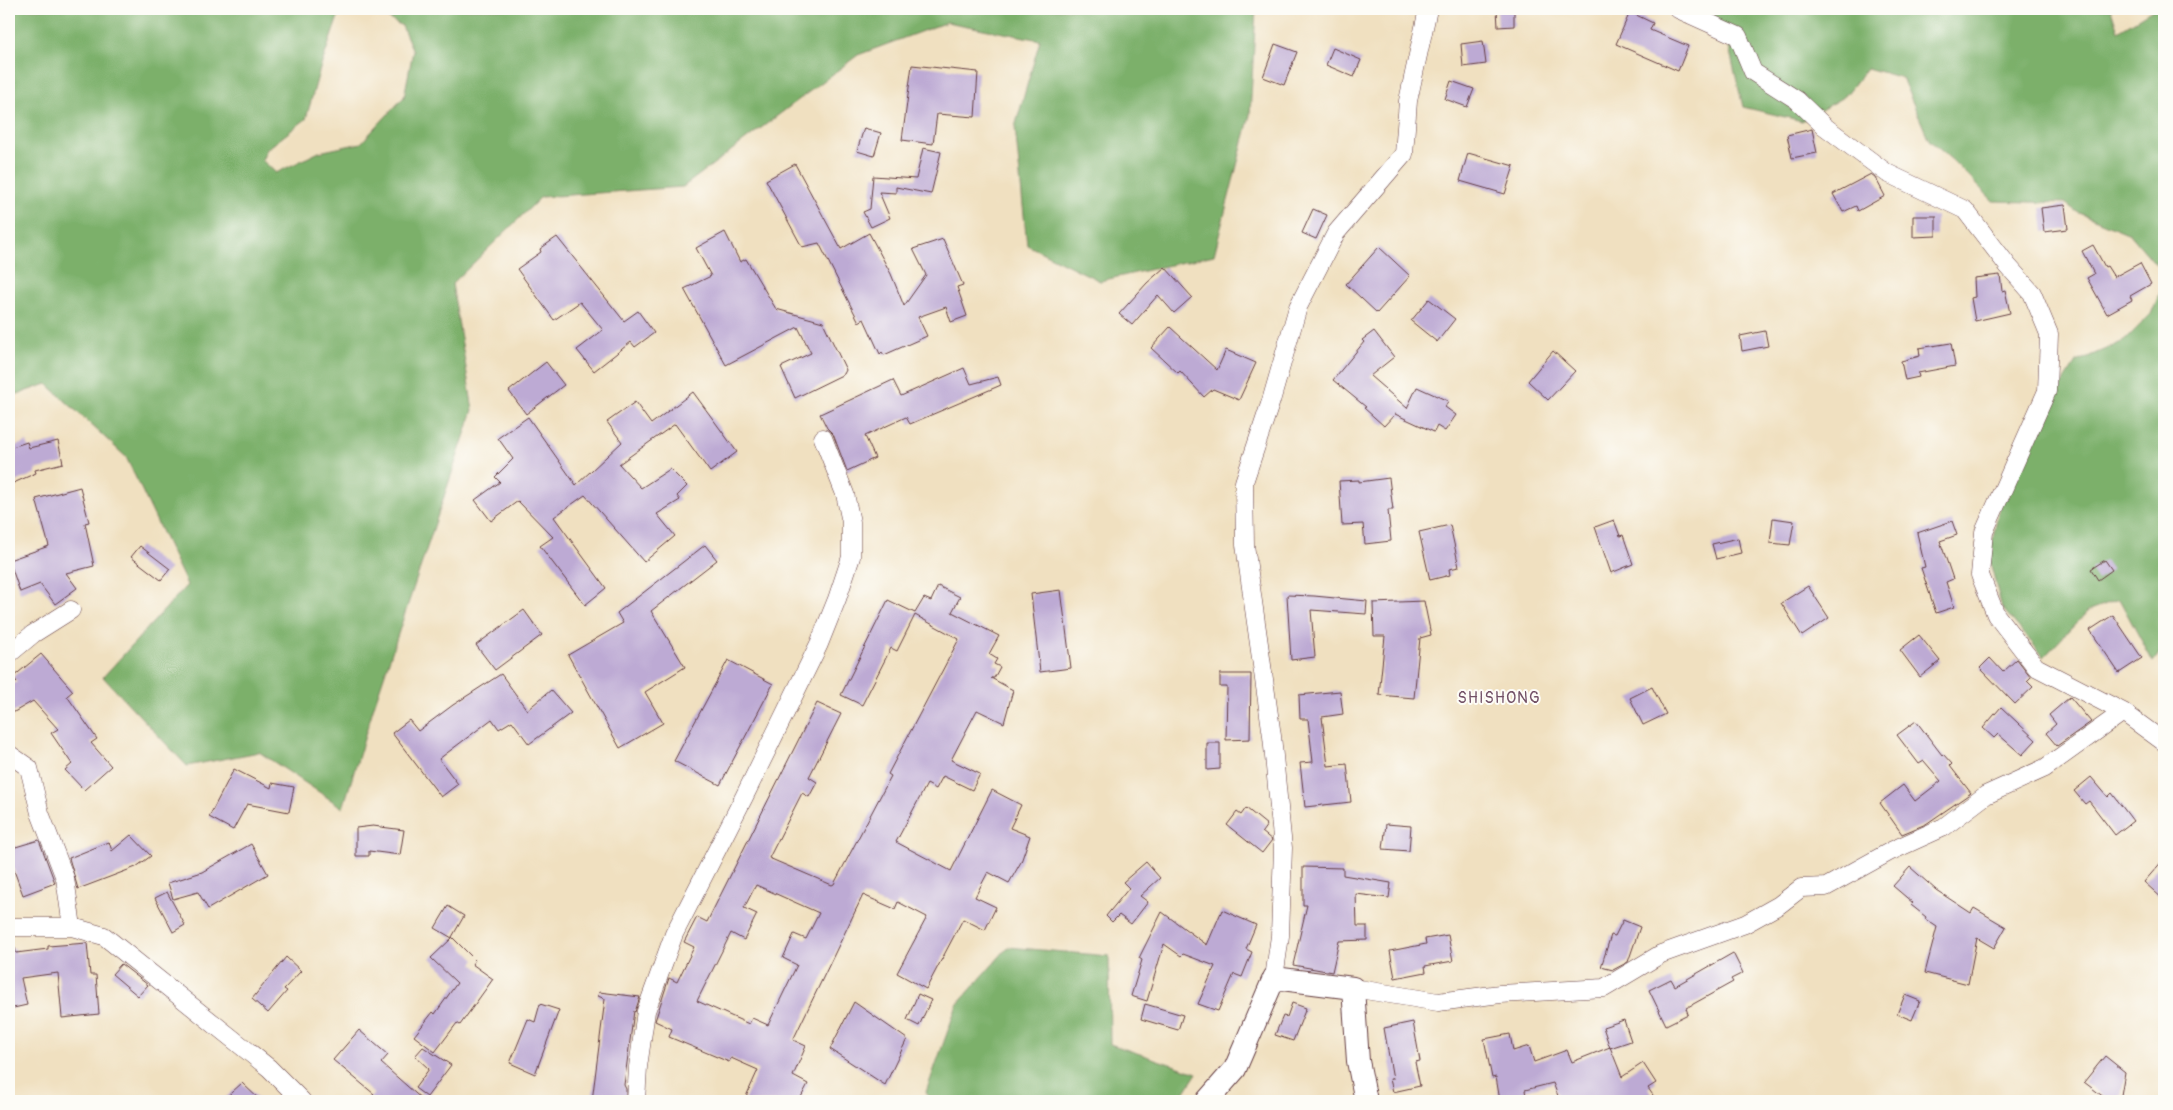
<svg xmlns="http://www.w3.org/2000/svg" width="2173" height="1110" font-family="Pangolin,sans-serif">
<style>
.forest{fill:#7cb06b;stroke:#63684b;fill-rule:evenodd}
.building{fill:#bdaad4;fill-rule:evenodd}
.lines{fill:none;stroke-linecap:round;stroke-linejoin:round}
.minor-casing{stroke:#633c41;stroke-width:19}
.tertiary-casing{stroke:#633c41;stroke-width:24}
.minor{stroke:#fff;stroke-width:18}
.tertiary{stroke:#fff;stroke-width:22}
.labels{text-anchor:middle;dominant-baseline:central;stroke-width:4;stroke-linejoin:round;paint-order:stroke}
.quarter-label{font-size:16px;letter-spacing:1px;fill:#725066;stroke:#fdfcf7}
</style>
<rect width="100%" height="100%" fill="#fdfcf7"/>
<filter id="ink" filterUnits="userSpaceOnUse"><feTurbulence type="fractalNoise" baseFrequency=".02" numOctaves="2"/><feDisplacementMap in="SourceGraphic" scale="10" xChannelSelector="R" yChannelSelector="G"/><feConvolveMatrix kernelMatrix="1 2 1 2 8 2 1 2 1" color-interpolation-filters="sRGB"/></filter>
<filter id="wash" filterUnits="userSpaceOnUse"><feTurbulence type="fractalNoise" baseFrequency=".0096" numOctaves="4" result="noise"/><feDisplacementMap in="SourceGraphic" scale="20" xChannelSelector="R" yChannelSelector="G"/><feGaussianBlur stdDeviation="1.12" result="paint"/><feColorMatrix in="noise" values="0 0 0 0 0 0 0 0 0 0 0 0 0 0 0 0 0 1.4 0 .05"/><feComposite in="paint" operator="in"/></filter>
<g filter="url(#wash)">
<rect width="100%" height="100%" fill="#f0e0c0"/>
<!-- forest -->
<path class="forest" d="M9,9h1247l-6,106 -36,140 -114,26 -73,-36 -12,-118 25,-87 -93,-18 -89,33 -175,132 -142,10 -89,87 21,126 -99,296 -31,102 -84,-56 -72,14 -84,-89 84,-92 -61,-128 -79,-73 -38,13zM357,11l20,1 25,14 11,25 -9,46 -43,46 -42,9 -43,21 -14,-13 5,-11 39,-30 13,-47 20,-58z
M1710,9h401l7,22 36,-22h10v265l-34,-40 -53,-22 -12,-9 -72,-2 -41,-41 -23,-20 -27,-62 -35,-10 -22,28 -43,25 -59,-14 -16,-68z
M2164,283v364l-11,15 -34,-63 -31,12 -44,46 -42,-49 -13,-50 12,-59 33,-69 42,-68 48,-21 27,-27z
M1008,947l101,9 1,88 87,29 -18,28h-249l-4,-9 31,-87z"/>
<g id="blocks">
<!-- building -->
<path class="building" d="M1497,9h17v17l-16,1z
M1630,12l23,11 -3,7 38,16 -10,25 -62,-27z
M1483,41l3,23 -23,3 -2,-23z
M1275,44l22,8 -13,33 -21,-8z
M1333,48l28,12 -7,17 -28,-12z
M912,65l66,7 -3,45 -38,-3 -4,30 -31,-4z
M1451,81l23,8 -7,18 -22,-8z
M864,128l17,5 -7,23 -17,-5z
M1812,129l5,24 -25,5 -5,-23z
M923,148l18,4 -10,42 -35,-7v6l-17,-1 11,26 -19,9 -8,-15 7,-3 3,-33 43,3z
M1468,153l46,13 -9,28 -45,-13z
M795,164l46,85 28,-16 22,41 13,32 22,-31 -13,-26 30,-10 20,46 -6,2 10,29 -16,6 -5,-15 -28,10 9,19 -43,19 -2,-3 -2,2 -16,-35 -5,3 -40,-79 -17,4 -36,-67z
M1871,174l4,3 10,19 -27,15 -2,-5 -13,6 -10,-18z
M2065,205l3,24 -24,3 -3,-24z
M1313,209l14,6 -11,24 -14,-6z
M1913,216h23v20l-23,1z
M725,232l15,30 6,-3 30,50 47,13 23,48 -2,4 -49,24 -14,-31 30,-14 -13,-26 -72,38 -42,-76 27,-13 -15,-28z
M557,237l67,84 14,-10 16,22 -19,14 -4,-5 -37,29 -17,-21 26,-20 -23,-28 -26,18 -37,-51 24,-17 -1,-3z
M2093,245l12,22 2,-1 7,11 26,-14 11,21 -21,12 2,4 -25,14 -20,-36 7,-4 -12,-23z
M1379,247l31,29 -33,37 -31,-29z
M1165,267l27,30 -18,16 -16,-18 -26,30 -13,-11 28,-31z
M2000,275l2,16 3,-1 5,23 -35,8 -4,-23 4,-1 -1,-19z
M1429,299l26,20 -18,23 -26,-21z
M1170,327l47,43 9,-20 30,13 -17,37 -26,-11 -9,8 -24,-26 -2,2 -27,-25z
M1374,331l20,26 -24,19 37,32 10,-21 31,14 -3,6 11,8 -11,16 -8,-5 -3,6 -39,-18 -11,12 -20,-18 2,-1 -33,-27 31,-38 -2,-2z
M1765,331l3,15 -26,5 -2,-15z
M1951,343l4,23 -37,7 1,4 -14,3 -4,-19 19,-5 -1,-8z
M1553,351l22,20 -27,29 -20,-19z
M546,362l18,23 -38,29 -17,-23z
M964,368l7,16 27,-7 3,8 -91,39 -4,-7 -41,19 10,22 -28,13 -14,-37 -6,-6 -7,-14 73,-34 8,16z
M693,392l44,60 -27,20 -35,-48 -56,40 22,24 29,-19 17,17 -10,10 3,4 -23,14 18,22 -31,26 -59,-67 -31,22 52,71 -21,17 -45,-59 13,-9 -35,-36 -27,20 -16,-21 25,-18 -5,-5 18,-18 -15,-21 30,-21 48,68 46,-43 -15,-20 28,-20 16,22z
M58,441l5,22 -28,7 1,3 -27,12v-37l18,-6 2,6z
M1389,478l4,32h-5l3,31 -26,3 -2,-20 -21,1 -3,-44 20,-1v2z
M80,487l9,35 -4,1 9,43 -28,7 11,15 -22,16 -15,-20 -20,8 -11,-32 40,-14 -13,-47z
M1773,518l21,3 -4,24 -20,-2z
M1614,520l6,16 3,-1 10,29 -22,9 -16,-46z
M1952,521l5,14 -17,6 13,38 -7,3 8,25 -18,6 -15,-45 4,-1 -8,-34z
M1450,525l9,42 -10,2 1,6 -20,5 -11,-48z
M1738,538l3,15 -25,6 -4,-15z
M705,545l12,15 -66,51 34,56 -40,25 18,31 -43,25 -52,-93 55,-32 -6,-10z
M140,546l30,23 -9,11 -30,-23z
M2105,560l7,10 -14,10 -7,-11z
M938,586l22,11 -8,15 47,24 -10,18 8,5 -3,5 6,3 -6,11h-3l22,12 -9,33 -27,-13 -26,50 29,14 -8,16 -29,-14 -7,13 -9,-5 -31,58 55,29 41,-81 29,15 -11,23 20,8 -9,26 -12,21 -21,-11 -13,25 21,10 -11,23 -22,-11 -37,70 -29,-16 30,-56 -29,-15 -3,7 -32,-14 -70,145 13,6 -13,30 15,8 -9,17h-55l14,-31 -27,-12 -2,4 -60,-25 3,-8 -17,-8 14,-43 8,4 17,-35 -10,-5 13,-25 10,5 110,-219 24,11 -32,63 8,5 -8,15 -7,-4 -33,65 63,27 2,-1 57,-108 -3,-2 71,-135 -44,-24 -18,36 -6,-3 -29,57 -21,-10 47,-95 27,13 9,-15 7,3zM756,885l63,28 -13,26 -12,-5 -11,24 14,7 -29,60 -16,-7 -3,6 -52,-23 34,-68 13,7 13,-26 -13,-6z
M1808,586l21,32 -27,18 -21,-33z
M1061,590l10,78 -31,4 -9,-78z
M1287,595l27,1 53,5 -1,13 -55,-4 4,47 -24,3z
M1424,601l7,34 -11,3 -6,60 -35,-3 6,-59h-11l-1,-33z
M524,610l18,25 -47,35 -19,-25z
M2113,615l29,43 -23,15 -29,-43z
M1919,635l21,26 -20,16 -20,-27z
M41,654l32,37 -6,5 30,43 -6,4 20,23 -27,24 -19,-20 7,-6 -21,-31 7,-4 -25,-28 -24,14v-28l8,-5 -4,-5z
M1990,658l13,14 14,-13 14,18 -4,4 6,6 -18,17 -35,-36z
M728,660l45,24 -53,101 -46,-24z
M501,674l26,36 24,-20 20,23 -42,31 -17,-23 -13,8 -7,-10 -53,40 19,25 -17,13 -49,-64 17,-13 9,11 35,-26z
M1220,674h31l-1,65 -24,1 1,-53h-7z
M1652,687l14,27 -23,11 -13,-27z
M1340,691l3,23 -21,3 6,49 19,-2 4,38 -46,5 -5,-44 13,-1 -5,-43h-8l-1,-24z
M2070,697l21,25 -34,24 -11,-13 10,-9 -7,-9z
M2001,707l35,33 -14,15 -24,-21 -4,4 -11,-10z
M1916,721l26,34 1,-1 9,10 -2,2 21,27 -45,31 -24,10 -22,-31 23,-18 12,16 26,-20 -17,-20 -5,3 -22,-29z
M1207,743h13v26l-13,1z
M234,769l37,19 1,-5 22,4 -5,25 -42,-8 -14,26 -24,-13z
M2091,777l17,20 4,-4 21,28 -18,14 -26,-34 -4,3 -11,-13z
M1246,808l21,17 -5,7 10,8 -10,13 -35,-28 10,-13 4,3z
M1386,824l25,2 -2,25 -26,-2z
M373,826l31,4 -4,25 -31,-4v5h-13v-28z
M131,835l20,21 -15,11 -58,22 -9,-31 40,-16 3,9z
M39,840l16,43 -32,12 -11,-30 -3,-16z
M251,844l17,30 -60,35 -10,-17 -25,7 -5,-16 34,-11z
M2164,859v41l-20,-18z
M1146,862l14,16 -20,18 8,6 -17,22 -12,-9 -7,7 -6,-6 23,-28 -6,-6z
M1303,867l40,1v7l48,8 -2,15 -33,-4 1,32h10v14l-28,1 -7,31 -39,-7 14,-60h-4z
M1910,867l26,23 35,23 3,-5 32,19 -12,21 -17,-10 -9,46 -43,-11 12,-46 -12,-8 1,-2 -15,-12 2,-2 -20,-17z
M167,892l18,33 -12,7 -18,-34z
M448,906l16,10 -12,21 23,23 -3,4 21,15 -33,46 -3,-2 -22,29 -21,-16 19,-24 2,2 22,-31 -26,-25 21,-20 -17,-10z
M1222,910l34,15 -10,24 6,3 -10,25 -8,-3 -16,37 -20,-7 17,-38 -32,-12 -2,2 -17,-12 -17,57 -16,-5 11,-36 -3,-2 23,-46 45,33z
M1623,920l17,7 -12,35 -15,8 -12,-3 10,-32 4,1z
M1448,935l5,26 -28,5 1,6 -31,6 -5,-27 36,-7 -1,-5z
M87,943l3,32h6l3,39 -37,4 -4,-45 -37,5 6,27 -18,4v-60l6,-1 1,5 32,-4v-3z
M1733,953l10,20 -12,6 2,3 -47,26 2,6 -22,11 -17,-35 22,-11 4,7z
M286,957l15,14 -17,18 3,2 -19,22 -16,-14z
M121,964l27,21 -10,11 -26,-22z
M599,992l41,5 -5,15 -1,-1 -10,74 2,4v12h-34l13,-102 -7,-3z
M918,994l13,6 -12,26 -12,-6z
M1905,995l15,6 -8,19 -15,-6z
M854,1002l53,37 -22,46 -55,-36z
M1292,1003l14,5 -13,33 -18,-6 8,-19 4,1z
M540,1004l19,6 -24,64 -25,-11 18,-44 7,3z
M1145,1004l38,11 -5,15 -37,-11z
M1624,1020l7,21 -21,7 -7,-21z
M1413,1022l7,39 -5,1 5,24 -27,6 -3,-13h3l-9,-51z
M359,1030l29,25 -7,8 43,38h-57l7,-7 -41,-34z
M1510,1034l3,17 16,-5 5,16 33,-12 5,12 38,-15 12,30 21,-14 13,20 -8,5 9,13h-97l-7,-18 -28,7 2,11h-27l-4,-24 -4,1 -8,-39z
M423,1047l28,18 -24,32 -12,-9 14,-19 -14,-13z
M2105,1056l20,16 -5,29h-11l-25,-19z
M242,1083l19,18h-39z"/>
</g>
</g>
<g filter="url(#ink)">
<use href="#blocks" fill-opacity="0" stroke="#633c41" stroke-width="1"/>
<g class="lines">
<defs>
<path id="minor" d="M1678,9l60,27 15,36 44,28 27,26 63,47 78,37 43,56 24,27 17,41 -2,57 -63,141 -4,43 16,40 40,52 87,45 41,30
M9,654l24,-20 38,-24
M9,754l20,14 11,45 25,65 7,49
M9,927h63l32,9 165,132 33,33
M1274,978l6,-42 3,-88 -11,-112 -27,-191 -1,-63 27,-81 27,-94 38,-74 68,-79 4,-53 20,-92
M1353,988l85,14 62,-8 104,-6 57,-34 84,-30 34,-19 22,-17 25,-1 65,-36 53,-24 42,-32 59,-27 78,-56
M636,1101l2,-34 8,-56 28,-77 70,-137 75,-153 18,-45 14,-42v-35l-6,-28 -22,-56"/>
<path id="tertiary" d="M1207,1101l28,-32 39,-91 79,10 5,73 8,40"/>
</defs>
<!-- minor casing -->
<use href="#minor" class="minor-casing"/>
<!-- tertiary casing -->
<use href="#tertiary" class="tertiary-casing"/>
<!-- minor -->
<use href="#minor" class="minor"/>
<!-- tertiary -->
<use href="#tertiary" class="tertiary"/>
</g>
</g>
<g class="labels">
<!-- quarter labels -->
<g class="quarter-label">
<text x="1499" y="698">SHISHONG</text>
</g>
</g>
<!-- margin -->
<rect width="2173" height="1110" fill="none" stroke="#fdfcf7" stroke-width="30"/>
</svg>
